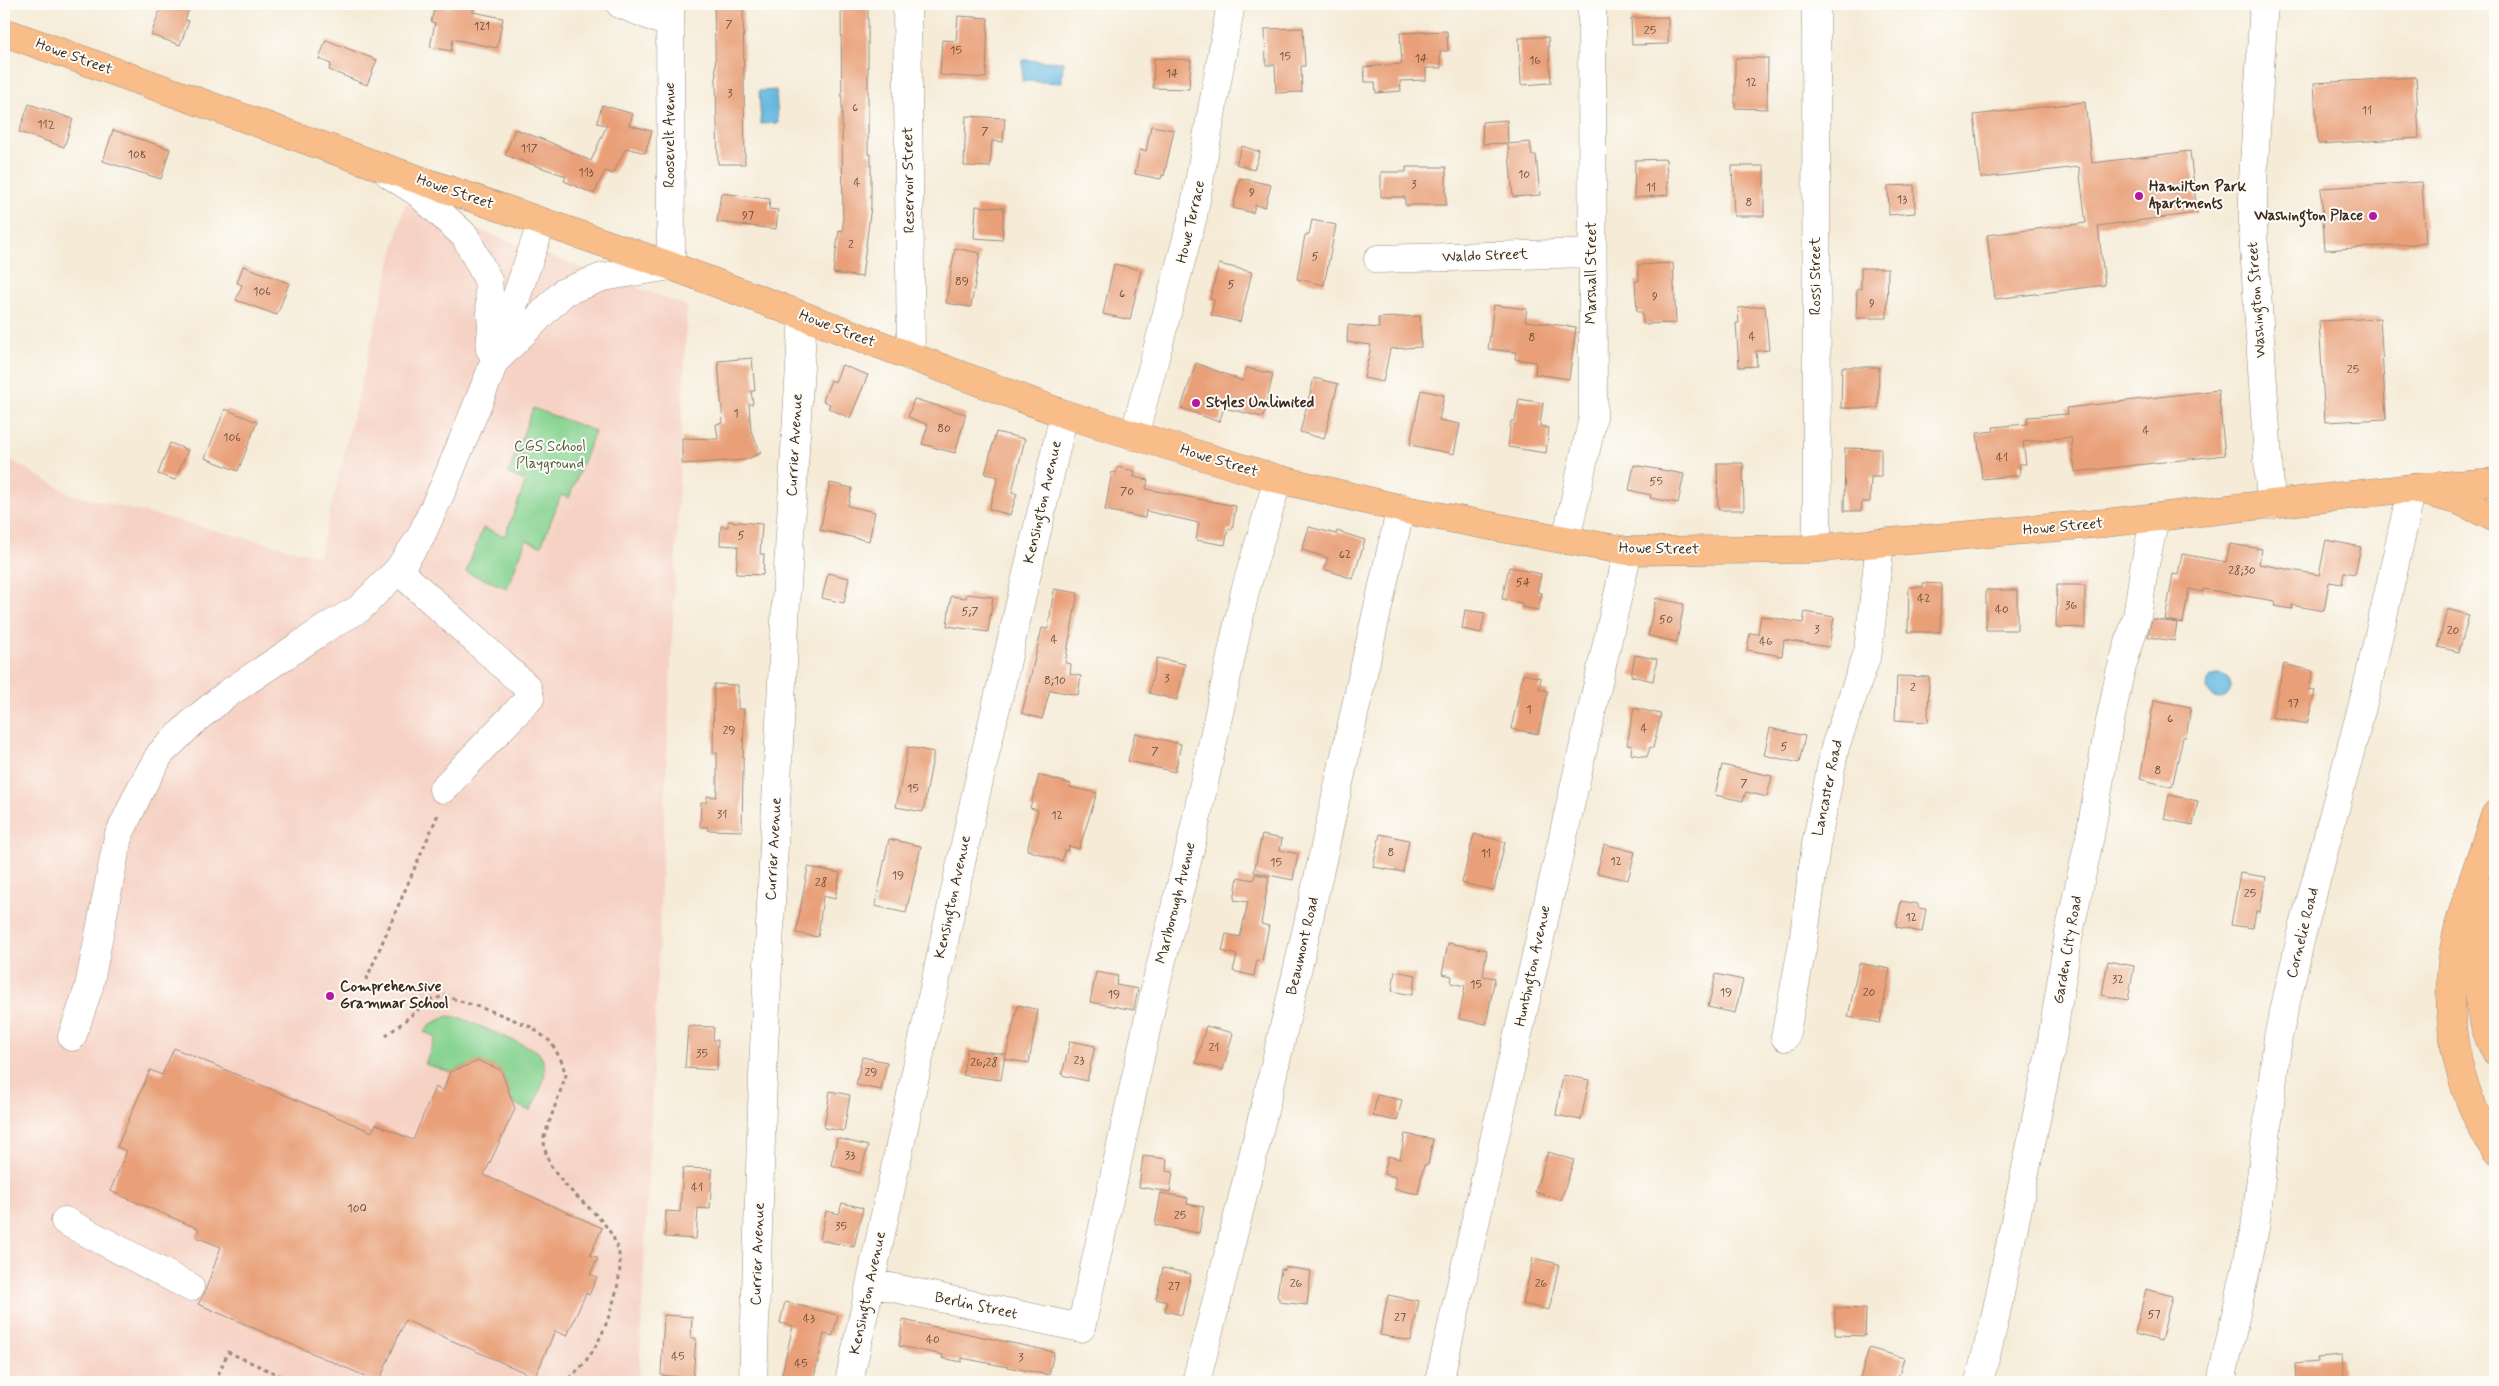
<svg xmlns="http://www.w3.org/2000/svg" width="2499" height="1386" font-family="Mynerve,sans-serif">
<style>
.built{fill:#f6d2c4}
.green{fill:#86d390;stroke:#607e57}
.water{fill:#64b7e0;stroke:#50707f}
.building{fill:#e9a079}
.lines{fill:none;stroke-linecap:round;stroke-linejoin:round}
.minor-casing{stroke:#988a7a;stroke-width:29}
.major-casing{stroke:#988a7a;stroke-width:29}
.highway-casing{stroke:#988a7a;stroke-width:29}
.path{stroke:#988a7a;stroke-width:3;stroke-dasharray:4 4;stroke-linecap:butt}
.minor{stroke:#fff;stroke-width:28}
.major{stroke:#f8bd89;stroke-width:28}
.highway{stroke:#f8bd89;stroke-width:28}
.poi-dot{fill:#b5179e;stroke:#fdfcf7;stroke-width:2}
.labels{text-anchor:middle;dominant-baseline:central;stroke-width:4;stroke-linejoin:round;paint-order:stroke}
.number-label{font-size:12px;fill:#664835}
.street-label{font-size:15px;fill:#3b2a1e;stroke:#fdfcf7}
.poi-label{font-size:15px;font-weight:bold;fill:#3b2a1e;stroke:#fdfcf7;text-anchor:start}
.park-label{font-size:15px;fill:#525d40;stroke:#fdfcf7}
</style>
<rect width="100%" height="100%" fill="#fdfcf7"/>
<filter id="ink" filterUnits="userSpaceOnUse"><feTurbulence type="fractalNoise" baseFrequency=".02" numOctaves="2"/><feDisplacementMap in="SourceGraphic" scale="10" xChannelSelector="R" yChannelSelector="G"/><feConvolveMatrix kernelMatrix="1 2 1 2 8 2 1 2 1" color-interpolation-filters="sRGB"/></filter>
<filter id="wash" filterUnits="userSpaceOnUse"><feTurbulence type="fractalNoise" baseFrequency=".0096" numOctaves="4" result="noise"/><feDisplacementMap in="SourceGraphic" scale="20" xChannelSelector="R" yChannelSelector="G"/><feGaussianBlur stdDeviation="1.12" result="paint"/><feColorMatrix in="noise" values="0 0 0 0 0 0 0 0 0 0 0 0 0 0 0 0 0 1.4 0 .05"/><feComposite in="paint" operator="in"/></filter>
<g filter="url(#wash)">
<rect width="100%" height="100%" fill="#f5ebd7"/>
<!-- built -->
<path class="built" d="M405,203l282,103 -48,1076h-635v-926l66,38 249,62z"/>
<!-- green -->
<path class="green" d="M533,408l62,23 -26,67 -8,-3 -20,51 -15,-6 -19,48 -41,-16 17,-44 22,8 21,-55 -18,-7z
M448,1016l13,2 76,33c17,19 2,41 -7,60l-17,-8 -12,-33 -22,-9 -29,11 -25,-8 11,-27 -12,-5 7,-8z"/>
<!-- water -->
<path class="water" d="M1023,60l40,2 -1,21 -40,-2z
M776,90l2,33 -17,1 -2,-33z
M2207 686a12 12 0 1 1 24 0a12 12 0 1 1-24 0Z"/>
<g id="blocks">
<!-- building -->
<path class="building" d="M162,4h29l-6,16 4,1 -9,24 -29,-10z
M451,4h23l-1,8 30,6 -6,30 -44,-9 -2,12 -21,-4 5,-24 -4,-1 4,-17 15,2z
M714,4h29l2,160h-27z
M841,4h27v150h3v52l-9,71 -29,-4 6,-43 4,1z
M958,16l30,2 -2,60 -46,-3 2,-35 14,1z
M1668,17v27l-36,1 -1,-27z
M1303,28l2,38h-4l1,26 -26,1 -1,-28h-9l-1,-36z
M1447,31l1,20h-8l1,17h-15v12l-26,1 1,10 -25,2 -1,-11h-10l-1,-15 38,-3 -2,-31z
M1548,37l3,46 -30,2 -2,-47z
M326,40l51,20 -10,25 -38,-15 2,-6 -12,-5z
M1154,58l37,2 -2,29 -36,-1z
M1735,58h33l-1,51 -32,-1z
M2416,77l3,61 -101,6 -4,-61z
M2085,102l7,61 98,-12 7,62 -99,13 7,59 -110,14 -8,-64 99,-12 -7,-56 -98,11 -7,-63z
M29,104l44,15 -9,28 -45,-15z
M602,105l31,9 -4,11 23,6 -7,22 -19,-5 -13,26 -8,-3 -11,23 -30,-13 2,-5 -61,-21 10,-26 32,12 44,20 16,-36 -10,-2z
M966,116l39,2 -2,24 -11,-1 -2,26 -26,-1z
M1507,120l1,23 -25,1 -1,-22z
M1151,126l23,4 -10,46 -2,-1 -1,4 -26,-5 5,-24 6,1z
M113,130l57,19 -9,30 -58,-18z
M1530,142l2,13h4l4,40 -27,2 -5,-53z
M1242,146l18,6 -6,18 -18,-6z
M1666,159l2,36 -34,3 1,-38z
M1732,166h32v50h-30z
M1406,167h40v38h-41v-8h-24v-25h25z
M1240,178l31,7 -6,22 -10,-2 -2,8 -20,-5z
M2422,182l4,61 -101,7 -4,-62z
M1914,185l1,28 -26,2 -1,-29z
M721,193l49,6 -1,10 9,1 -2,19 -59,-7z
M976,206l28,2 -2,32 -28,-2z
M1312,220l24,5 -12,60 -27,-6 8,-44h4z
M955,248l25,5 -9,54 -25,-4z
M1673,263l3,60 -33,1 -1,-12h-5l-2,-31h4l-1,-16z
M1114,264l27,6 -11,50 -27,-6z
M1219,264l33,8 -12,50 -29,-7 3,-15 -4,-1z
M243,266l46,17 -12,32 -41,-15 6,-15 -5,-2z
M1861,268h27l-1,50h-31l1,-29h4z
M1494,305l33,4 -2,12 51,6 -7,52 -34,-5 1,-12 -21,-3 1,-7 -28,-3z
M1765,306l4,44 -13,1 1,15 -18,1 -3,-44h3l-1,-15z
M1420,316l1,31 -31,2 -7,33 -19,-4 7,-33 -24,-3 1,-17 31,3 -1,-10z
M2380,318l6,101 -61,3 -6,-101z
M752,358l3,33h-4l2,13h-4l2,27 10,22 -16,7 -63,4v-26l36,1 -2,-15 7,-1 -5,-62z
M1196,363l47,18 3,-13 27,6 -10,43 -39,-9 -5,14 -38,-14z
M842,365l26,10 -18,43 -22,-10 2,-4 -7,-3 8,-21 4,2z
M1842,367h37l-1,41h-37z
M1314,378l24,6 -14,55 -24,-7z
M1421,390l23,5 -5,25 21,4 -6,30 -44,-9z
M2218,390l7,65 -150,17 -4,-35 -48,5 3,22h-7l1,11 -38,4 -5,-46 17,-2 -1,-4 34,-3v-7l41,-3 -1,-6z
M914,399l52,15 -11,39 -33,-9 6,-19 -20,-8z
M1519,399l24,4 -3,23 9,2 -3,25 -38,-6 3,-26h4z
M225,409l32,13 -19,49 -33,-13z
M996,432l29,7 -13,53 5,2 -7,21 -21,-6 9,-32 -13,-3z
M170,443l18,7 -13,30 -17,-6z
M1845,448l36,1v28h-10l-1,25h-8l-1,9h-17z
M1717,463h26l1,47h-26z
M1634,465l50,9 -6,29 -28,-5 1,-3 -22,-5z
M1117,467l18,4 -1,6 14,3 -2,9 90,17 -4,24 -4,-1 -3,16 -29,-5 3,-17 -53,-12 -1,7 -40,-8 7,-38 4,1z
M830,483l22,5 -4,18 27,6 -6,29 -49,-11z
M728,521l34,3 -2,30h4l-1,21 -27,-1 2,-28 -18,-1 1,-19 7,1z
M1309,527l27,7 1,-3 28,9 -12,39 -29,-10 4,-11 -26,-8z
M2326,540l35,7 -6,27 -11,-2 -2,12 -13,-2 -5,29 -32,-6v4l-18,-3 1,-5 -72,-12v3l-14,-3 -6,34 -18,-3 8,-46 5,1 4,-21 44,8 4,-18 32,5 -3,15 60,11z
M1509,567l32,7 -4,18 5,1 -4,17 -16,-3v-4l-20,-4z
M828,573l21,5 -5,25 -22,-5z
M1923,583l18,1 -1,48h-32l1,-45h14z
M2057,585h28v43l-29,-1z
M1054,589l24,4 -13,70 6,1 -1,10 11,2 -3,19 -28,-5 -8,29 -20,-6 20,-85 6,1z
M1986,590h31v40h-31z
M967,594l26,3 -5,35 -41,-6 4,-30 15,2z
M1656,598l28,6 -7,38 -29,-6z
M2447,609l22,6 -10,37 -21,-5z
M1465,610l20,3 -4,20 -19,-4z
M1805,612l29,5 -5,30 -45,-7 -2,16 -35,-6 3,-17 8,1 3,-18 42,7z
M2152,619l25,4 -3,18 -26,-4z
M1635,655l22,4 -4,22 -22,-5z
M1157,658l28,6 -8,36 -28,-7z
M2284,664l29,7 -4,19 6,1 -8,33 -35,-7z
M1523,674l18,4 -2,11 9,2 -10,43 -27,-5z
M1897,676l32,1 -1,45 -33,-2z
M714,684l24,1v24h6l-2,122 -35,-1 1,-3h-8l1,-25h6v-6l9,1 1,-7v-37h-4z
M2154,700l37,7 -5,30h-3l-11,50 -32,-8z
M1634,708l27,6 -8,34 -3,-1 -3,10 -16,-3 1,-8 -5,-1z
M1770,728l35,8 -6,27 -35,-8z
M1135,733l46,11 -6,28 -47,-11z
M908,747l26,5 -11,60 -27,-5z
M1722,765l50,11 -5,21 -21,-5 -3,9 -28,-6z
M1039,775l32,9 -1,3 27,6 -18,56 -10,-3 -1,5 -3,-1 -3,11 -35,-11 11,-40 -8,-2z
M2169,795l29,6 -5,24 -29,-6z
M1380,834l29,6 -6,32 -30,-5z
M1474,834l31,8 -11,48 -32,-7z
M1262,835l20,4 -2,11 18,4 -5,26 -39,-8z
M889,839l32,7 -15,67 -31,-7z
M1604,844l31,8 -7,28 -31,-7z
M808,867l32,6 -5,26 -12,-3 -5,41 -22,-4z
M2240,873l26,4 -6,35 -4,-1 -3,17 -22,-3z
M1255,874l14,3 -8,47 8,2 -7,35 -5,-1 -3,16 -21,-5 4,-16 -15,-4 4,-17 14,3 8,-35 -14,-2 4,-23 16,3z
M1901,901l17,3v4l8,1 -4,23 -26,-5z
M1448,943l39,7 -4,26 12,2 -9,46 -27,-5 6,-33 -14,-3 1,-7 -10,-2z
M2108,961l26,5 -6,34 -26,-5z
M1859,963l31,6 -10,54 -32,-6z
M1395,971l21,4 -4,20 -20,-4z
M1096,972l22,4 -2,9 22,4 -4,21 -44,-8z
M1716,974l27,6 -8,33 -27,-6z
M1018,1005l20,5 -9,53 -24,-4z
M688,1026l26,1 -1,13h5l-1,30 -32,-2z
M1206,1026l27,7 -10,37 -27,-7z
M1070,1041l25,5 -8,35 -25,-6z
M174,1048l198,84 4,-8 37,16 22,-53 8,4 7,-19 29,-11 22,9 14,39 -31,66 118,53 -12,27 8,3 -8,16 7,3 -8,18 -3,-2 -19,43 -12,-5 -20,46 -130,-57 -26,62 -181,-78 6,-10 17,-47 -25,-10 3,-8 -89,-38 17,-40 -10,-4 33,-77 12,5z
M967,1049l38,5 -4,26 -38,-5z
M862,1057l25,5 -6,28 -25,-5z
M1563,1075l26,5 -8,40 -25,-5z
M830,1091l20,4 -6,36 -20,-3z
M1377,1095l25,5 -5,21 -24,-5z
M1405,1134l28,5 -5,26h-4l-6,29 -24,-5 2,-12 -12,-3 4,-18 12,3z
M837,1138l31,8 -8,27 -29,-8z
M1548,1152l26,8 -13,40 -26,-8z
M1143,1156l24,3 -1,12 7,1 -3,20 -31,-5z
M683,1168l29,1 -2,40 -12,-1 -2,31 -31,-2 1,-26 14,1z
M1161,1193l27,5 -1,6 17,3 -5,26 -44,-8z
M842,1203l21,5 -9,39 -34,-7 6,-29 13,3z
M1533,1258l26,6 -10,46 -26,-6z
M1285,1267l26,4 -4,34 -28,-3v-4l-2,-1 4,-28 4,1z
M1163,1268l28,6 -9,41 -17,-4 2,-9 -11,-3z
M2146,1289l26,7 -11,45 -26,-7z
M1388,1295l31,6 -8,40 -31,-6z
M785,1302l53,13 -5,21 -9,-2 -11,48h-33l13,-56 -13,-3z
M1835,1308l31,1 -1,27 -30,-1z
M664,1315l28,2 -1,21h5l-3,40 -32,-3z
M903,1320l151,32 -5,23 -87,-17v4l-20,-4 1,-3 -44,-9z
M1869,1348l35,10 -7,24h-38z
M2342,1356l2,26h-48l-1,-18 23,-2 -1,-4z"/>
</g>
</g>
<g filter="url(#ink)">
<use href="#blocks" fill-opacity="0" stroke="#988a7a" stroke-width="1"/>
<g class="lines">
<defs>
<path id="minor" d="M620,4l50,20
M907,4l4,353
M1816,4l1,544
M2264,4l-11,176v52l18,273
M389,174l28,18 48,44 23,44 4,47 -2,22
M1378,259l214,-6
M498,358l66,-66 39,-15 68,-11 -1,-262
M1134,436l59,-220 38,-212
M1566,540l27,-123 -1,-413
M398,570l129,117 3,11 -87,91
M72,1037l17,-50 29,-150 22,-47 20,-36 35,-34 32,-26 102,-68 30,-17 39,-39 22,-32 24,-52 45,-110 53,-154
M1785,1037l18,-94 13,-98 19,-98 33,-95 12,-109
M65,1221l125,66
M871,1283l210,45 76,-348 33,-131 55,-258 33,-112
M753,1382l11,-335 22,-446 17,-285
M849,1382l126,-584 89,-384
M1196,1382c41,-161 82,-323 118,-486 29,-129 56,-259 87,-388
M1439,1382l189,-831
M1979,1382l15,-59 56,-271 19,-119 21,-97 18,-105 12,-58 17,-56 7,-48 11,-51
M2221,1382l34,-154 23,-191 23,-100 65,-245 46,-204"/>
<path id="major" d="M4,32l369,132 298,102 393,148 214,65 133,32 155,29 62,11 181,-2 296,-26 307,-35 83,-6"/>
<path id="highway" d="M2412,488l48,13 35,17
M2495,815c-13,41 -30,82 -39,123 -15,72 0,151 39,212
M2495,891c-17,60 -29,101 0,160"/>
</defs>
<!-- minor casing -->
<use href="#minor" class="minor-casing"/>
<!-- major casing -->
<use href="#major" class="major-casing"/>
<!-- highway casing -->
<use href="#highway" class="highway-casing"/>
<!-- path -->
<path class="path" d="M366,980l73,-168
M386,1036l44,-36 15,-4 52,17 34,14 20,15 10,18 5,15 -22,62c-1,56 75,71 76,127 0,16 -5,33 -10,49 -9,27 -22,51 -45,69
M215,1382l13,-30 66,30"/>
<!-- minor -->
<use href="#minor" class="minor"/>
<!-- major -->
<use href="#major" class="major"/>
<!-- highway -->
<use href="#highway" class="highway"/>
</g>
</g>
<!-- markers -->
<g class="poi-dot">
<circle cx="2139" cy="196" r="5"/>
<circle cx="2373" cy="216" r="5"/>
<circle cx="1196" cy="403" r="5"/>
<circle cx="330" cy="996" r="5"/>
</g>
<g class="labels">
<!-- number labels -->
<g class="number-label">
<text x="729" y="25">7</text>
<text x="482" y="27">121</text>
<text x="1650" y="31">25</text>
<text x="956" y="51">15</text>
<text x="1285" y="57">15</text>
<text x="1421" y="59">14</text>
<text x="1535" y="61">16</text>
<text x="1172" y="74">14</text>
<text x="1751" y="83">12</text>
<text x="730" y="94">3</text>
<text x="855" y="108">6</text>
<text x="2367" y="111">11</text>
<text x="46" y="125">112</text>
<text x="985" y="132">7</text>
<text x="529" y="149">117</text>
<text x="137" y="155">108</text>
<text x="586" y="173">113</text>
<text x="1524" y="175">10</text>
<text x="857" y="183">4</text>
<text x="1414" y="185">3</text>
<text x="1651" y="188">11</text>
<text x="1252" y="193">9</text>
<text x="1902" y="200">13</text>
<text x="1749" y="203">8</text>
<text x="748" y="216">97</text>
<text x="851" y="245">2</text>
<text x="1315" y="257">5</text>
<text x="962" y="282">89</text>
<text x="1231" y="285">5</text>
<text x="262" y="292">106</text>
<text x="1122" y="294">6</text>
<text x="1655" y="297">9</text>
<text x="1872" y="304">9</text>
<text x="1752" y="337">4</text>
<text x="1532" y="338">8</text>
<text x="2353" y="370">25</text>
<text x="736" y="414">1</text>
<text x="944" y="429">80</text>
<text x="2146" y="431">4</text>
<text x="232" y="438">106</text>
<text x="2002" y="458">41</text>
<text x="1656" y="482">55</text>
<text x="1127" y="492">70</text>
<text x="741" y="536">5</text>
<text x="1345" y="555">62</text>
<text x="2242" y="571">28;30</text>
<text x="1523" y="583">54</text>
<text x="1924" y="599">42</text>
<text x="2071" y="606">36</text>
<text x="2002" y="610">40</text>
<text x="970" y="612">5;7</text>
<text x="1666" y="620">50</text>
<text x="1817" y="630">3</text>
<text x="2453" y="631">20</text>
<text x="1054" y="640">4</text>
<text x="1766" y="642">46</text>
<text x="1167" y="679">3</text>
<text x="1055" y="681">8;10</text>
<text x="1913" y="688">2</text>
<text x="2293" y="704">17</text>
<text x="1529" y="710">1</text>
<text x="2170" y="719">6</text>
<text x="1644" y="729">4</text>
<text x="729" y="731">29</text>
<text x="1784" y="747">5</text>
<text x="1155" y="752">7</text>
<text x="2158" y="771">8</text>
<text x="1744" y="784">7</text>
<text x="913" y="789">15</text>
<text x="722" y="815">31</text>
<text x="1057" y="816">12</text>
<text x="1391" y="853">8</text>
<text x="1486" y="854">11</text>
<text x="1616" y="862">12</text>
<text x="1276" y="863">15</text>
<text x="898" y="876">19</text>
<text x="821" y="883">28</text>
<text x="2250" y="894">25</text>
<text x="1911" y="918">12</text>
<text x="2118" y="980">32</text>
<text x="1476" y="985">15</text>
<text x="1726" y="993">19</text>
<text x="1869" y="993">20</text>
<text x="1114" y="995">19</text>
<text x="1214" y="1048">21</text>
<text x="702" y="1054">35</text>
<text x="1079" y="1061">23</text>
<text x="984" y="1063">26;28</text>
<text x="871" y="1073">29</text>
<text x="850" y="1156">33</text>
<text x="697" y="1188">41</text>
<text x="357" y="1209">100</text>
<text x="1180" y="1216">25</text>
<text x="841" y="1227">35</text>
<text x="1296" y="1284">26</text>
<text x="1541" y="1284">26</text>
<text x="1174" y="1287">27</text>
<text x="2154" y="1315">57</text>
<text x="1400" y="1318">27</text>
<text x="809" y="1319">43</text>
<text x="933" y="1340">40</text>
<text x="678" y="1357">45</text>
<text x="1021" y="1358">3</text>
<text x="801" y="1364">45</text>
</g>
<!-- street labels -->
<g class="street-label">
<text transform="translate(74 57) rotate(20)">Howe Street</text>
<text transform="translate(670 135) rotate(-90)">Roosevelt Avenue</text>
<text transform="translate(909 180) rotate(-91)">Reservoir Street</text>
<text transform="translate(455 192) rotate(19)">Howe Street</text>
<text transform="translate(1191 222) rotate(-77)">Howe Terrace</text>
<text transform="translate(1485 256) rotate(-2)">Waldo Street</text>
<text transform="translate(1592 273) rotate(-90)">Marshall Street</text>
<text transform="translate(1816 276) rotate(-90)">Rossi Street</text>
<text transform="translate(2257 300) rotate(-94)">Washington Street</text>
<text transform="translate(837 329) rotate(21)">Howe Street</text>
<text transform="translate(795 445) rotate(-87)">Currier Avenue</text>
<text transform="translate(1219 461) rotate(17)">Howe Street</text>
<text transform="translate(1043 502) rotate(-77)">Kensington Avenue</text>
<text transform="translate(2063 527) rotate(-5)">Howe Street</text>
<text transform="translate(1659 549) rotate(1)">Howe Street</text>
<text transform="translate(1828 788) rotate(-78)">Lancaster Road</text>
<text transform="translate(774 849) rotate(-87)">Currier Avenue</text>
<text transform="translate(953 897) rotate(-78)">Kensington Avenue</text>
<text transform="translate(1176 903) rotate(-76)">Marlborough Avenue</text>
<text transform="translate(2303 933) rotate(-76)">Cornelie Road</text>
<text transform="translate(1303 946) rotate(-77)">Beaumont Road</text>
<text transform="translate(2068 950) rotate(-80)">Garden City Road</text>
<text transform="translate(1533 966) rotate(-78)">Huntington Avenue</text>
<text transform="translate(758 1254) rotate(-88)">Currier Avenue</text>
<text transform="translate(868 1293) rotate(-78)">Kensington Avenue</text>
<text transform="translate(976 1306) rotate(12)">Berlin Street</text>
</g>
<!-- poi labels -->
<g class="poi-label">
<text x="2149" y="187">Hamilton Park<tspan x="2149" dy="17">Apartments</tspan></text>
<text x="2363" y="216" text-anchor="end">Washington Place</text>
<text x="1206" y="403">Styles Unlimited</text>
<text x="340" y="987">Comprehensive<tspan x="340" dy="17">Grammar School</tspan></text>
</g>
<!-- park labels -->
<g class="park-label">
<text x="550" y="447">CGS School<tspan x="550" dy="17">Playground</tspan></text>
</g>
</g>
<!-- margin -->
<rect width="2499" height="1386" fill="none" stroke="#fdfcf7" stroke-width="20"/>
</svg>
